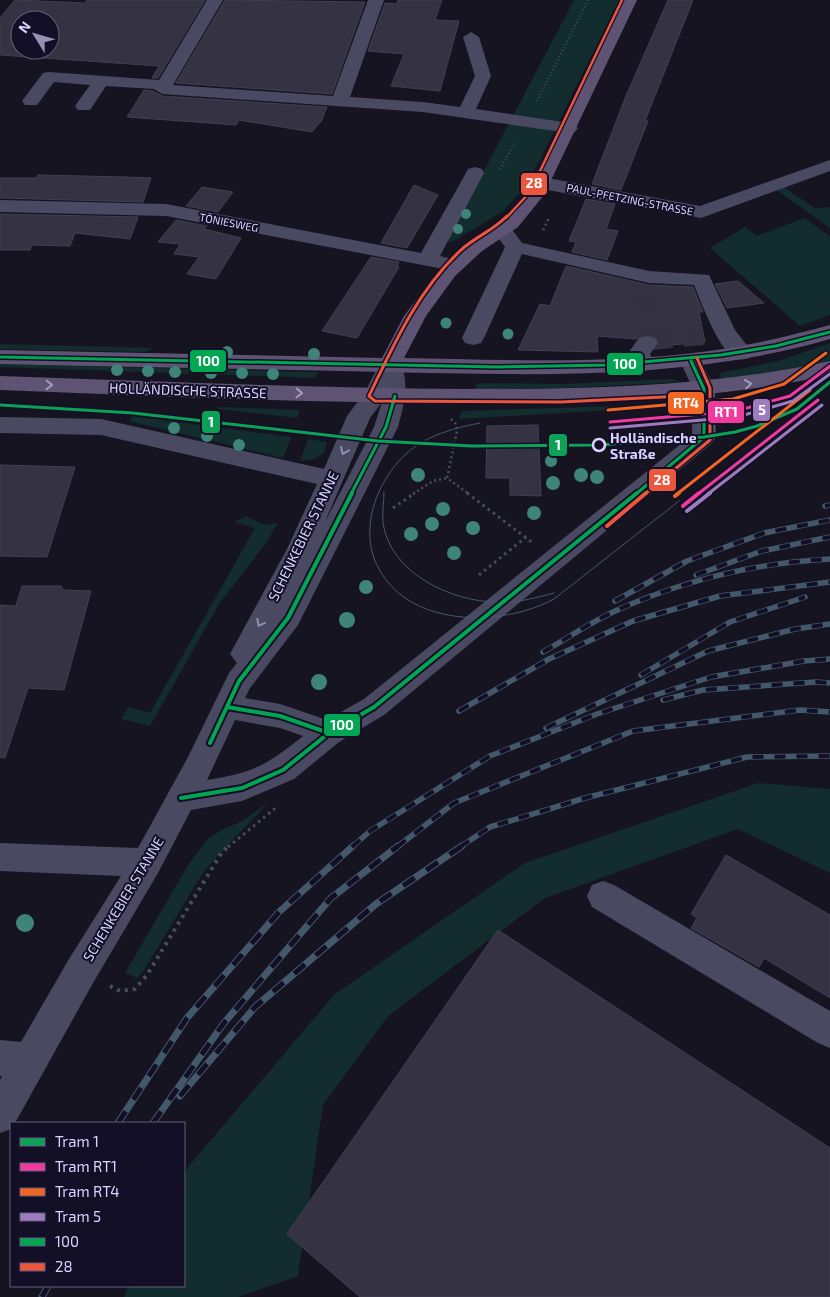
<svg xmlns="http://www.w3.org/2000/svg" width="830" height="1297" font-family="'Exo 2',sans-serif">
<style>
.green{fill:#132c2d}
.building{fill:#343243;stroke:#433f54;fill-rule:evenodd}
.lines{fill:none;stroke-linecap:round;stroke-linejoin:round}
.minor-tunnel{stroke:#333142;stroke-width:22;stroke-dasharray:22 11;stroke-linecap:butt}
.path-far3{stroke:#44505f;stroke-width:2;stroke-dasharray:1 2.5;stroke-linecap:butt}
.path-far2{stroke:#44505f;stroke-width:2.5;stroke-dasharray:2 3;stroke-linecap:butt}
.path-far1{stroke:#44505f;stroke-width:3;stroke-dasharray:2.5 4;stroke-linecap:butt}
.path{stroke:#44505f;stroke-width:4;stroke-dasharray:3 5;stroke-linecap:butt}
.minor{fill:#4a4962;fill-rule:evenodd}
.major{fill:#5e5373;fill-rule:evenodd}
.tram{stroke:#43596b;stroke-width:1}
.rail-far1-casing{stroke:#43596b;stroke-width:5.5}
.rail-casing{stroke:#43596b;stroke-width:7}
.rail-far1{stroke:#130f26;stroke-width:4;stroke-dasharray:11;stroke-linecap:butt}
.rail{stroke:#130f26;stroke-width:5;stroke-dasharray:14;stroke-linecap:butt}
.bus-1-far1-casing{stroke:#130f26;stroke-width:6}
.bus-1-casing{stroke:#130f26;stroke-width:8}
.bus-2-far2-casing{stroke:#130f26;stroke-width:5}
.bus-2-far1-casing{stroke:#130f26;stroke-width:6}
.bus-2-casing{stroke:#130f26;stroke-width:8}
.bus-1-far1{stroke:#00a651;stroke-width:3}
.bus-1{stroke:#00a651;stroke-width:4}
.bus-2-far2{stroke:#eb563c;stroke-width:2.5}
.bus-2-far1{stroke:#eb563c;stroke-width:3}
.bus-2{stroke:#eb563c;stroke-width:4}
.tram-1-casing{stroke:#130f26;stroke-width:6}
.tram-2-far1-casing{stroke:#130f26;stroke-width:6}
.tram-2-casing{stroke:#130f26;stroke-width:8}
.tram-3-far1-casing{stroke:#130f26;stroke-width:6}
.tram-3-casing{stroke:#130f26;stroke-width:8}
.tram-4-far1-casing{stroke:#130f26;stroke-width:6}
.tram-4-casing{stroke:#130f26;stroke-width:8}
.tram-1{stroke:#0da057;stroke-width:3}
.tram-2-far1{stroke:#f13a9d;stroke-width:3}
.tram-2{stroke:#f13a9d;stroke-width:4}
.tram-3-far1{stroke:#f26522;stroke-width:3}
.tram-3{stroke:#f26522;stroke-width:4}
.tram-4-far1{stroke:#9c7cbd;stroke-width:3}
.tram-4{stroke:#9c7cbd;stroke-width:4}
.tree{fill:#3e8478}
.oneway{stroke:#a29ac0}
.oneway2{stroke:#928eb0}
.stop-dot{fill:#130f26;stroke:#d9d4ff;stroke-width:2.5}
.labels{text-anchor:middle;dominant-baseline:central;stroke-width:4;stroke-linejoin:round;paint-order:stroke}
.far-street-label{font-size:11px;fill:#d9d4ff;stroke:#130f26}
.street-label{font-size:14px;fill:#d9d4ff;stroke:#130f26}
.stop-label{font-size:14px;font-weight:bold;fill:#d9d4ff;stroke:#130f26;text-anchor:start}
.line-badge{stroke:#130f26;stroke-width:2}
.badge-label{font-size:14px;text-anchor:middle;font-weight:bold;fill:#fff}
</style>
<rect width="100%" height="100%" fill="#161421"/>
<!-- green -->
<path class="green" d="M574,0h45l-80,162 -17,29 -20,21 -50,30 -5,-1z
M782,186l33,22 15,-1v21l-55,-39z
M804,218l26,18v79l-30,11 -90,-78 35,-21 12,9z
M830,343v19l-106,17 -5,-3 1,-3 58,-12z
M0,344l153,4 -8,4 -145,-3z
M0,364l318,8 -3,6 -315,-11z
M671,379l12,3 -120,6 -88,1 3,-6 85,1z
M678,404l4,2 -223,13 3,-8z
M217,407l83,3 -3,8 -79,-9z
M132,416l159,21 -8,21 -154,-37z
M308,439l19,3 -3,11 -10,6 -14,2z
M246,516l18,9 14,-2 -12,20 -47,61 -69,122 -29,-7 7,-12 22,6 105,-185 -20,-6z
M758,783l72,6v84l-92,-44 -193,69 -157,118 -65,89 -25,171 -60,21h-114l5,-11h55v-110l4,-9 147,-173 190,-131z
M269,802l-56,59 -12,15 -57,94 -7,8 -12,-5 65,-111 19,-24 16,-10 16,-6z"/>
<!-- building -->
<path class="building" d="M15,0l70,3 2,-3h118l-47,78h-6l7,-12 -159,-11v-37zM20,20h30v30h-30z
M225,0l140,2 -33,92 -156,-11z
M398,0h44l-7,20 24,1 -19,70 -49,-5 13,-32 -36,-3 17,-48 12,1z
M668,0h25l-48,121h3l-27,69 -29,-6 34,-88z
M144,90l9,1 9,5 165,11 -5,13 -10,12 -73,-12 -3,5 -109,-8z
M38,175l87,2 26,1 -8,24 -143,-4v-20h36z
M414,185l24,10 -21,36 -10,17 -26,-5z
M202,187l31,5 -15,20 -32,-6z
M586,199l29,5 -9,25 12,2 -11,29 -35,-8 4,-10 -7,-1z
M0,214l138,3 -8,22 -55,-6 -5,13 -38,-1 -2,5h-30z
M176,220l31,6 -3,3 37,9 -25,41 -29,-5 12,-17 -25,-3 6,-10 -22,-2z
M371,257l28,5 -2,5h2l-42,71 -35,-7z
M566,266l83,19 44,2 10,25h-4l6,30 -46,4 1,-4 -3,-5 -10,-3 -11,5 -39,-3 1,16 -80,-2 22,-46 10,2z
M738,281l26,22 -37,5 -12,-24z
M538,425l3,71 -31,-1v-17h-24l1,-52z
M0,465l75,2 -28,90 -47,-1z
M22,586h39l3,4 27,1 -27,99 -36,-2 -23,70 -5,-1v-152l16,1z
M726,855l104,60v83l-66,-40 -5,9 -68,-39 6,-10 -6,-4z
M498,930l332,218v149h-470l-73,-63z"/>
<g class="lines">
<!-- minor-tunnel -->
<path class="minor-tunnel" d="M643,292l7,47 -3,4
M650,339l53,-5"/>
<!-- path-far3 -->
<path class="path-far3" d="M537,101l51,-101
M500,169l15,-27"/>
<!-- path-far2 -->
<path class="path-far2" d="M543,230l6,-12
M752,411l20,-7
M451,419l5,5 1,7 -10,47 22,16
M413,494l20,-13 14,-3"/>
<!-- path-far1 -->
<path class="path-far1" d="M467,493l66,50
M393,508l22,-15
M479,575l47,-38
M228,847l50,-41"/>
<!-- path -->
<path class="path" d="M110,986l10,5 15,-2 12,-14 75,-123 7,-6"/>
<!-- minor -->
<path class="minor" d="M207,0h16l-50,85 160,11 35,-96h16l-34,97 73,5 37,5 15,-31 -12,-39 8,-5 8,5 12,39 -15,33 93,14 6,1 3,4 -3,4 -6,1 -146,-21 -261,-18 -8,-5 -48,-3 -16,24h-12l-3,-4 15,-21 -36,-3 -17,23h-12l-3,-4 21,-28 6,-1 110,8z
M830,160v11l-129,47 -159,-29 -7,-2 -2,-4 2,-4 7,-2 158,29z
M475,167l7,2 2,4 -44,83 21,5 3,4 -3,4 -7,2 -288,-55 -166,-4v-12l166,4 255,49 45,-80 2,-4z
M504,226l7,2 11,15 127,28 60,4 26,55 18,23 -3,5c-5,1 -11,3 -16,0 -17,-12 -32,-54 -40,-73l-45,-2 -127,-29 -38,84 -3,5 -8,2 -8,-2 -3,-5 43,-91 -11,-15 3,-4z
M647,336l8,2 3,5 -8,11 5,10 -3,5 -8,2 -8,-2 -8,-16 11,-15z
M691,354l8,2 16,33 1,48 -4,6 -328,272 -45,27 -45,37 -52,22 -51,9 -33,63 -65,110 -78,140h-4v6l-11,4v-53l2,-4h-2v-36l21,2 48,-83 52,-83 -121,-5v-28l138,5 50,-91 41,-84 8,-10 -7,-9 57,-105 30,-65 -216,-49 -101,-2v-16l101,2 223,50 23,-53 18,-24 17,-33 8,-2 8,2c13,21 6,46 0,68l-100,198 -48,63 -5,10 35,6 47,16 37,-21 328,-264 1,-46 -13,-28 3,-5zM382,402l-8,25 -50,97 46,-106zM235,720l45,8 23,8c-36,29 -50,37 -96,44z
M603,881l11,4 216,126v37l-12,-5 -226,-136 -5,-11 5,-11z"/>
<!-- major -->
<path class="major" d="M621,0h16l-93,195 -26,32 -36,24 -27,25 -29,40 -22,42c105,2 223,7 326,-10 34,-6 67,-14 100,-23v14c-144,42 -296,36 -445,33 -128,-3 -257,-5 -385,-8v-14l382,8 22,-42 37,-49 27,-24 31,-20 27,-29z
M830,361v14c-121,26 -243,28 -366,28 -155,0 -309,-7 -464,-13v-14c155,5 309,12 464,13 123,0 245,-2 366,-28z"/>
<!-- tram -->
<path class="tram" d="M480,423c-20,4 -40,9 -58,19 -38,22 -65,79 -46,121 29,65 124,65 178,36l125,-98
M384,492c0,10 -2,21 -1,31 7,50 69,79 114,79 20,1 38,-4 57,-9"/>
<defs>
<path id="rail-far1" d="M825,506l5,-1
M696,575l66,-24 68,-14
M615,601l72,-40 77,-28 66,-13
M543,652c23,-13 45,-28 70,-40 68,-31 142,-49 217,-53
M641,675l89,-53 75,-25
M663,700l40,-10 113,-8 14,1
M459,711l90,-52 84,-38 87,-25 110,-14
M546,728l162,-77 87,-22 35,-5
M352,847l18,-16 120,-75 107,-42 114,-37 93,-16 26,-2
M397,847l57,-44 179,-72 167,-21 30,2
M460,847l30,-20 95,-29 162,-41 83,-1"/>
<path id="rail" d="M180,1096l75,-89 121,-103 86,-58
M118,1123l69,-105 92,-106 74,-66
M153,1123l71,-100 107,-125 67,-52
M42,1297l6,-11"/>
</defs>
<!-- rail-far1 casing -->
<use href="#rail-far1" class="rail-far1-casing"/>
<!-- rail casing -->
<use href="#rail" class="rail-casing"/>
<!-- rail-far1 -->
<use href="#rail-far1" class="rail-far1"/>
<!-- rail -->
<use href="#rail" class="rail"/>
<defs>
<path id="bus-1-far1" d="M0,357l497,10 112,-2 112,-10 55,-9 54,-14
M351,494l35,-67 9,-31
M636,494l68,-57v-48l-13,-28"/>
<path id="bus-1" d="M227,707l53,9 49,17 32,-18
M210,743l29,-62 49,-63 64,-125
M181,798l61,-10 41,-18 46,-37 45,-26 263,-214"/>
<path id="bus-2-far2" d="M506,218l24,-26 92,-192"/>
<path id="bus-2-far1" d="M507,216c-13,14 -32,21 -46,34 -43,40 -67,94 -92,146l6,5 186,1 143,-7
M645,494l65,-54v-52l-13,-30"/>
<path id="bus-2" d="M607,526l39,-33"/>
</defs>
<!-- bus-1-far1 casing -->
<use href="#bus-1-far1" class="bus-1-far1-casing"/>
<!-- bus-1 casing -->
<use href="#bus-1" class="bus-1-casing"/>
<!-- bus-2-far2 casing -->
<use href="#bus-2-far2" class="bus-2-far2-casing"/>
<!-- bus-2-far1 casing -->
<use href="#bus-2-far1" class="bus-2-far1-casing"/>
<!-- bus-2 casing -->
<use href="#bus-2" class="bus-2-casing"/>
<!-- bus-1-far1 -->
<use href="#bus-1-far1" class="bus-1-far1"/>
<!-- bus-1 -->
<use href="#bus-1" class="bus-1"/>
<!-- bus-2-far2 -->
<use href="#bus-2-far2" class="bus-2-far2"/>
<!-- bus-2-far1 -->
<use href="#bus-2-far1" class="bus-2-far1"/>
<!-- bus-2 -->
<use href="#bus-2" class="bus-2"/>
<defs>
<path id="tram-1" d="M0,405l133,8 245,28 94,5 127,-1 105,-8 31,-5 22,-6 40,-17 33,-27"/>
<path id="tram-2-far1" d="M610,422l126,-11 54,-15 40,-30
M698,494l120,-94"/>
<path id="tram-2" d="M683,506l16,-13"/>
<path id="tram-3-far1" d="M608,410l125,-11 51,-15 42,-31
M677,494l133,-104"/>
<path id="tram-3" d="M675,496l4,-3"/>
<path id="tram-4-far1" d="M610,428l127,-11 56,-16 37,-27
M708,494l114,-89"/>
<path id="tram-4" d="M687,511l23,-18"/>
</defs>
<!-- tram-1 casing -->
<use href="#tram-1" class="tram-1-casing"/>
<!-- tram-2-far1 casing -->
<use href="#tram-2-far1" class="tram-2-far1-casing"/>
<!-- tram-2 casing -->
<use href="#tram-2" class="tram-2-casing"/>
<!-- tram-3-far1 casing -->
<use href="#tram-3-far1" class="tram-3-far1-casing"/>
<!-- tram-3 casing -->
<use href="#tram-3" class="tram-3-casing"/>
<!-- tram-4-far1 casing -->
<use href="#tram-4-far1" class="tram-4-far1-casing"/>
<!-- tram-4 casing -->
<use href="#tram-4" class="tram-4-casing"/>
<!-- tram-1 -->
<use href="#tram-1" class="tram-1"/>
<!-- tram-2-far1 -->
<use href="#tram-2-far1" class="tram-2-far1"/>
<!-- tram-2 -->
<use href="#tram-2" class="tram-2"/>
<!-- tram-3-far1 -->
<use href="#tram-3-far1" class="tram-3-far1"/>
<!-- tram-3 -->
<use href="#tram-3" class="tram-3"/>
<!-- tram-4-far1 -->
<use href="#tram-4-far1" class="tram-4-far1"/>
<!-- tram-4 -->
<use href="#tram-4" class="tram-4"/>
</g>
<!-- trees -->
<g class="tree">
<circle cx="466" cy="214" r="5"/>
<circle cx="458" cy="229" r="5"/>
<circle cx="446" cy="323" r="5.5"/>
<circle cx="508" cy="334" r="5.5"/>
<circle cx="227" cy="352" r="6"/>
<circle cx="314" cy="354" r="6"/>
<circle cx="117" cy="370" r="6"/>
<circle cx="148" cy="371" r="6"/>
<circle cx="175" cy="372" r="6"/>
<circle cx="211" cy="373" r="6"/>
<circle cx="242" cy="373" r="6"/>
<circle cx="273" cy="374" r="6"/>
<circle cx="174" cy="428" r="6"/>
<circle cx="207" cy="436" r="6"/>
<circle cx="239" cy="445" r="6"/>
<circle cx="622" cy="455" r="6"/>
<circle cx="551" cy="461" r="6"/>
<circle cx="418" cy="475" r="7"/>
<circle cx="581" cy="475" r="7"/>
<circle cx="597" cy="477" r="7"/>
<circle cx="553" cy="483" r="7"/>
<circle cx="443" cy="509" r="7"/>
<circle cx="534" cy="513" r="7"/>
<circle cx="432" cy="524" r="7"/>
<circle cx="473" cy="528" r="7"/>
<circle cx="411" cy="534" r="7"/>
<circle cx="454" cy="553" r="7"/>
<circle cx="366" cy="587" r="7"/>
<circle cx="347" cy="620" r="8"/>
<circle cx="319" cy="682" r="8"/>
<circle cx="25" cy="923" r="9"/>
</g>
<!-- one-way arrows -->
<defs><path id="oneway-chevron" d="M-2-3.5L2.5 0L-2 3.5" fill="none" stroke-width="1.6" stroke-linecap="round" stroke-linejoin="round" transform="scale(1.25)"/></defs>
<g class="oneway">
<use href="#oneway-chevron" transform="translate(748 384) rotate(-7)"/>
<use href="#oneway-chevron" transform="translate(49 385) rotate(2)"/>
<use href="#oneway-chevron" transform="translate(299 393) rotate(2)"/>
</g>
<g class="oneway2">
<use href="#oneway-chevron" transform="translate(344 451) rotate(113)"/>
<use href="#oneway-chevron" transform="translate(260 623) rotate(118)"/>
</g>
<!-- markers -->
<circle class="stop-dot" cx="599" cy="445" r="6"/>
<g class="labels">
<!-- far-street labels -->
<g class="far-street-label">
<text transform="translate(630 199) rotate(11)">PAUL-PFETZING-STRASSE</text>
<text transform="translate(229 222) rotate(11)">TÖNIESWEG</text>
</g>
<!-- street labels -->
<g class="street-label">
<text transform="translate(188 390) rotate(2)">HOLLÄNDISCHE STRASSE</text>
<text transform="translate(303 536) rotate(-64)">SCHENKEBIER STANNE</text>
<text transform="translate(123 899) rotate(-59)">SCHENKEBIER STANNE</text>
</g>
<!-- stop labels -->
<g class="stop-label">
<text x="610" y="437">Holländische<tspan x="610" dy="16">Straße</tspan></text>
</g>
</g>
<g class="line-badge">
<rect x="520" y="172" width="28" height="24" rx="5" fill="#eb563c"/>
<rect x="189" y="349" width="38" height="24" rx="5" fill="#00a651"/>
<rect x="606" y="352" width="38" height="24" rx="5" fill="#00a651"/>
<rect x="667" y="391" width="38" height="24" rx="5" fill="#f26522"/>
<rect x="752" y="398" width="19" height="24" rx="5" fill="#9c7cbd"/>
<rect x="707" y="400" width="38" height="24" rx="5" fill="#f13a9d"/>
<rect x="201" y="410" width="20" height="24" rx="5" fill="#0da057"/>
<rect x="548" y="433" width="20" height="24" rx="5" fill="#0da057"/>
<rect x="648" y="468" width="29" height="24" rx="5" fill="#eb563c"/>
<rect x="323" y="713" width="38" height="24" rx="5" fill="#00a651"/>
</g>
<g class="badge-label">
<text x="534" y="188">28</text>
<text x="208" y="366">100</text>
<text x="625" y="369">100</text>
<text x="686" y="408">RT4</text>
<text x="762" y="415">5</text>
<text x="726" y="417">RT1</text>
<text x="211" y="427">1</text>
<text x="558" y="450">1</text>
<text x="662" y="485">28</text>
<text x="342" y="730">100</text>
</g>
<!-- legend -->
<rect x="10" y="1122" width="175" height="165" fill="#130f26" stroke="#625e7d"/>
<rect x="20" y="1138" width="25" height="8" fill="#0da057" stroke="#625e7d"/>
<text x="55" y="1147" font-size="15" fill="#d9d4ff">Tram 1</text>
<rect x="20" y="1163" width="25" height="8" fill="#f13a9d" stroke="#625e7d"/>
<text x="55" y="1172" font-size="15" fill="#d9d4ff">Tram RT1</text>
<rect x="20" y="1188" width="25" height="8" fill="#f26522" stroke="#625e7d"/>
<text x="55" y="1197" font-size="15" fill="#d9d4ff">Tram RT4</text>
<rect x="20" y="1213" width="25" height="8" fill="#9c7cbd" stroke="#625e7d"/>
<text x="55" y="1222" font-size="15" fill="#d9d4ff">Tram 5</text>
<rect x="20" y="1238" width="25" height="8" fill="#00a651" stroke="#625e7d"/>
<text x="55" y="1247" font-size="15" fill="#d9d4ff">100</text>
<rect x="20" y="1263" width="25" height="8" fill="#eb563c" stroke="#625e7d"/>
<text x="55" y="1272" font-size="15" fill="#d9d4ff">28</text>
<!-- north arrow -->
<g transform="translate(35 35) rotate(307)"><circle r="24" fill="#130f26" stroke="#625e7d"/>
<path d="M0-4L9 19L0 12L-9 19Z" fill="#9591b1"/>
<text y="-8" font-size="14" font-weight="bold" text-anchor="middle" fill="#d9d4ff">N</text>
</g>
</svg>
